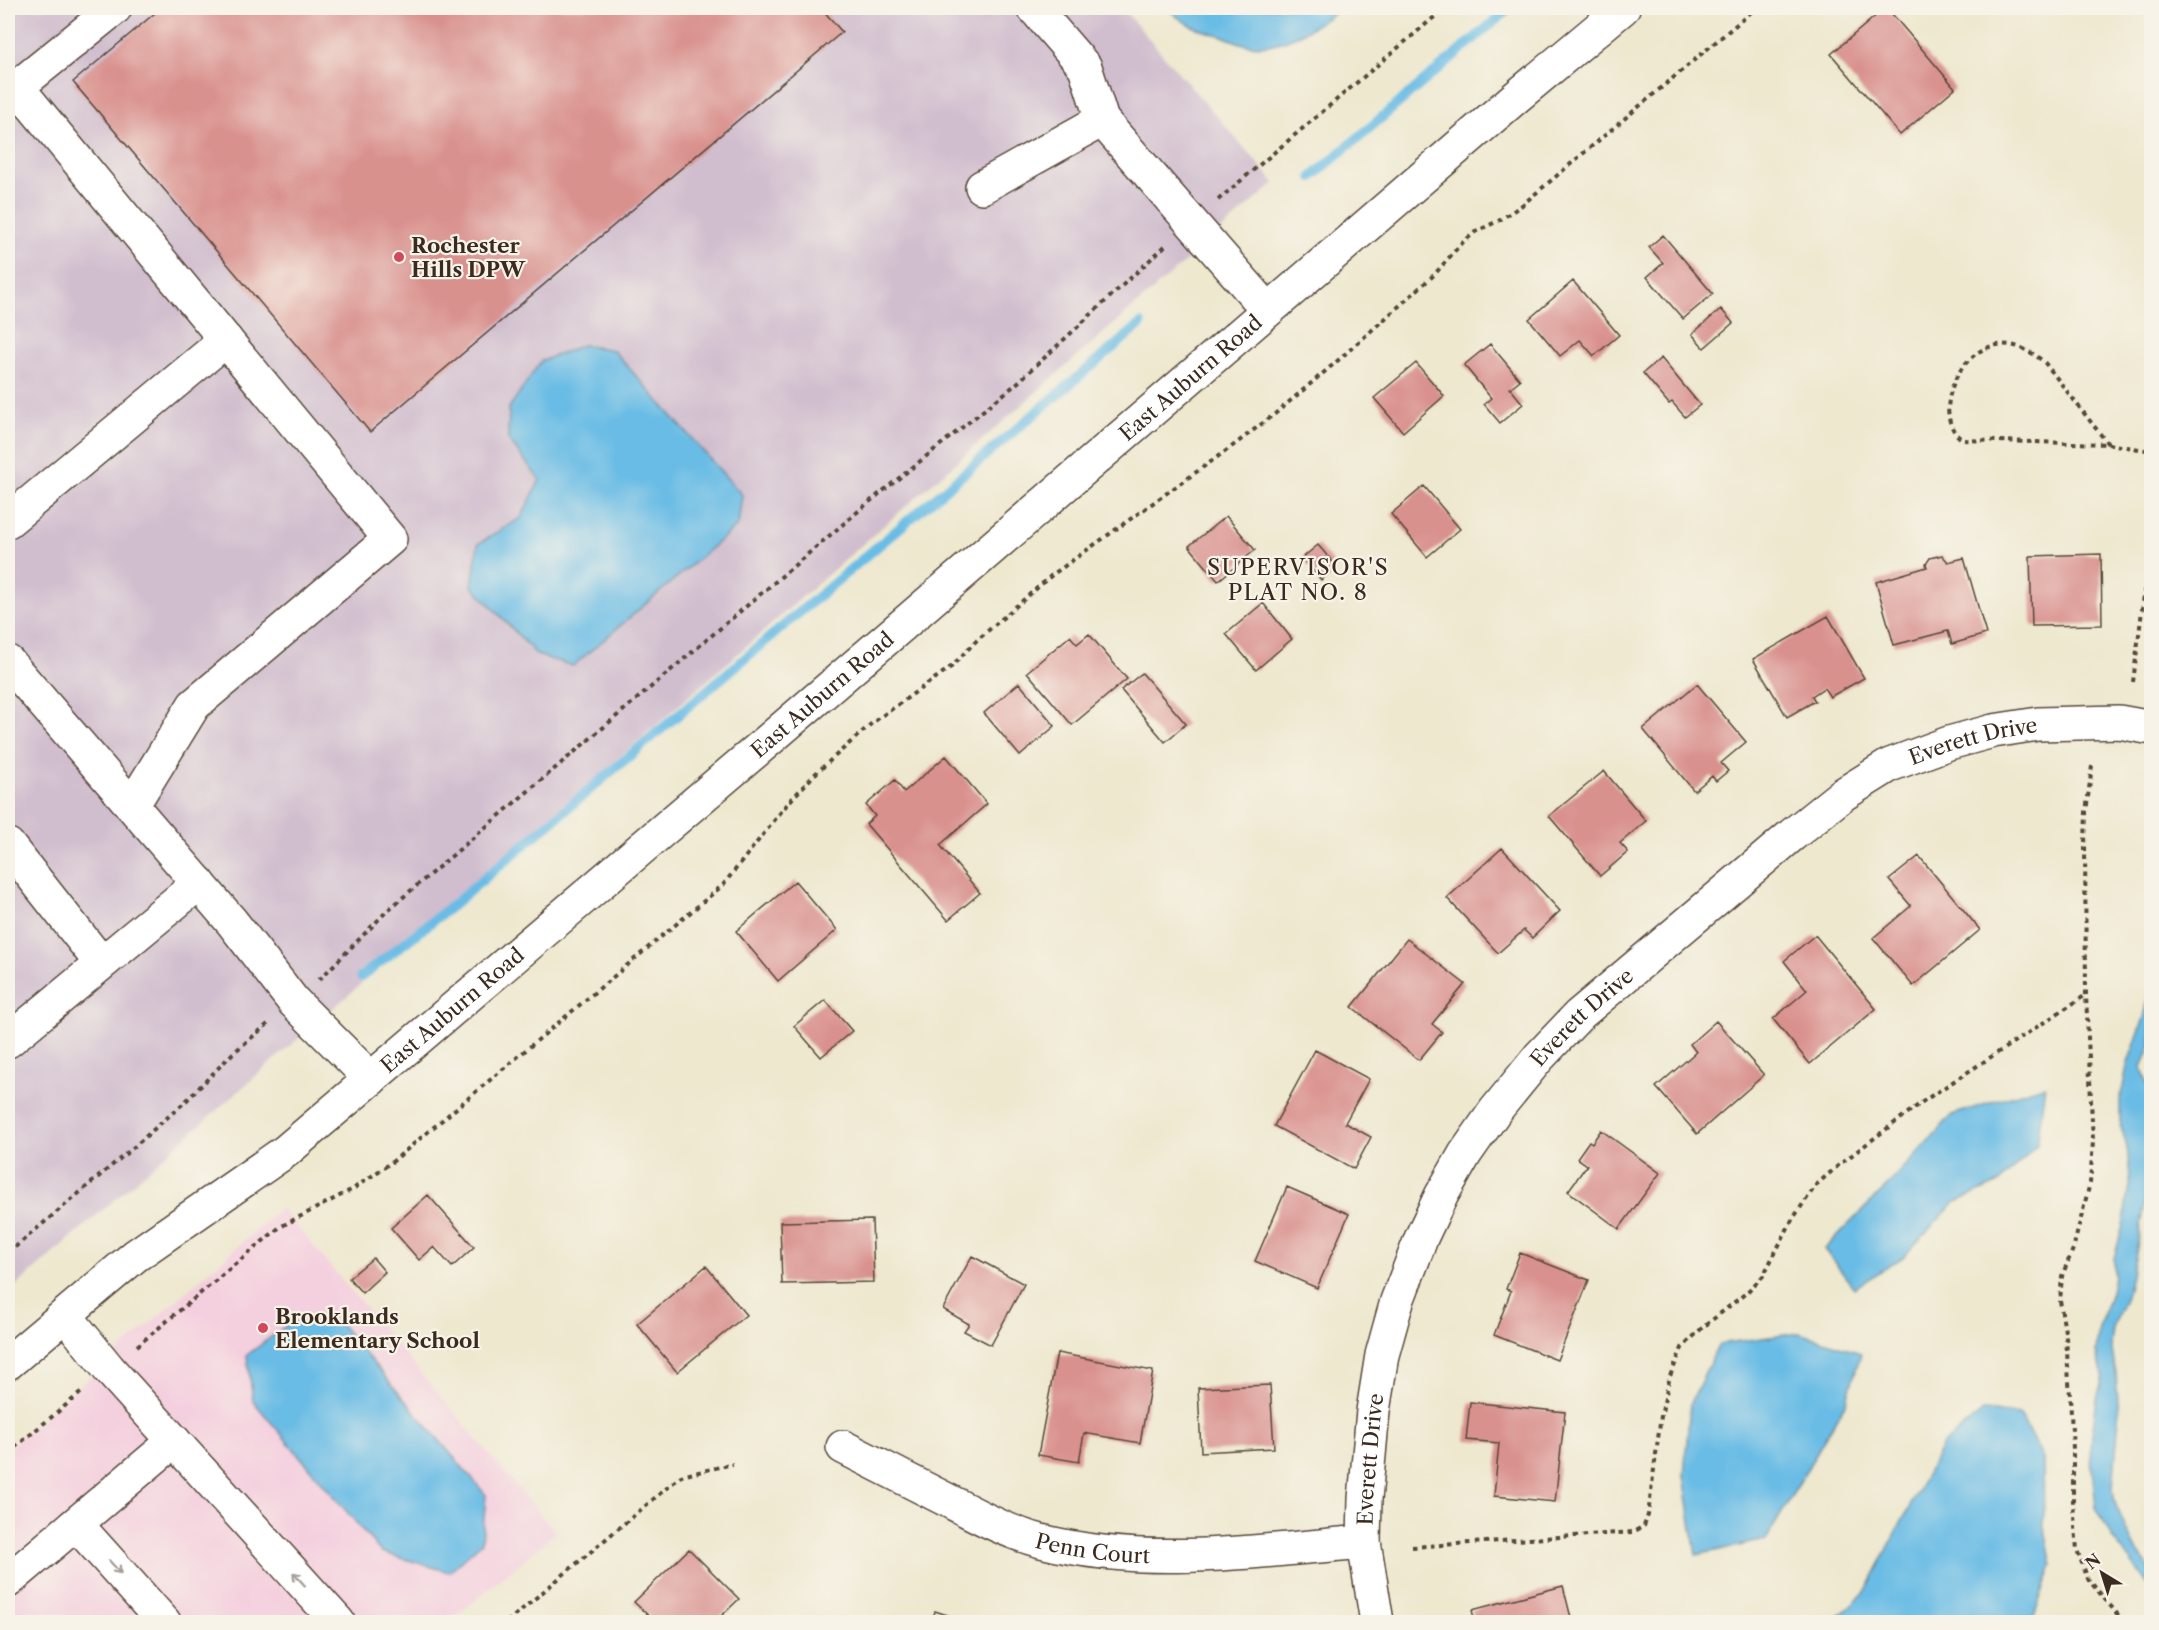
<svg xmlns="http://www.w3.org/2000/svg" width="2159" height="1630" font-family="'Libre Caslon Text',serif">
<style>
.built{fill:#f4cfde}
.industrial{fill:#d0bdce}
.water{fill:#69bce5;stroke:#527382;stroke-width:1.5}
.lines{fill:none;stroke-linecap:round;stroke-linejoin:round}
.stream{stroke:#69bce5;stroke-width:10}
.building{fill:#d9918e}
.minor-casing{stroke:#564639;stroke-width:36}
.major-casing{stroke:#564639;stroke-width:36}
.path{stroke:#564639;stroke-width:4;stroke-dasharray:4.5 4.5;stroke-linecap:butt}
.minor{stroke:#fff;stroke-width:33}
.major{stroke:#fff;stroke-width:33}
.oneway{stroke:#a79f9a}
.poi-dot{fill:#d1495b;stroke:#f7f3e8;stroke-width:2}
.labels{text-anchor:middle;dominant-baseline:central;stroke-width:4.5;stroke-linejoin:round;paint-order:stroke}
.poi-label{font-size:21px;font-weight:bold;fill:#3b2a1e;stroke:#f7f3e8;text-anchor:start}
.street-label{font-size:21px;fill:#3b2a1e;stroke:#f7f3e8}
.neighbourhood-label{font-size:22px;letter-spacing:1.5px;fill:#3b2a1e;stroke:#f7f3e8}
</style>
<rect width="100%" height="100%" fill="#f7f3e8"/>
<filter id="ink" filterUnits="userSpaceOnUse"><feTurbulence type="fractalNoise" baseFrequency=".0167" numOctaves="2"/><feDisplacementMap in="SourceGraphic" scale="12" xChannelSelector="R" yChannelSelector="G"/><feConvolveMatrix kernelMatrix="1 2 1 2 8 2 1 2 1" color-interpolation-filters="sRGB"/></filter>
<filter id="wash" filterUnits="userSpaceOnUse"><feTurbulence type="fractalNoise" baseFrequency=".008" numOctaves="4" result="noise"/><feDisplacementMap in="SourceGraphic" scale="24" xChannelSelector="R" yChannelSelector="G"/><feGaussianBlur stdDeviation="1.35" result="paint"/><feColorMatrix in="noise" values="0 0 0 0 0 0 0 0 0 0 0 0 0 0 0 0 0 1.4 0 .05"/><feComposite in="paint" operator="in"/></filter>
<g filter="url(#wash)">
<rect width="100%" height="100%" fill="#eee8cf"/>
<!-- built -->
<path class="built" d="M281,1208l275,325 -107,89h-441v-173z"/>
<!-- industrial -->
<path class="industrial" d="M8,8h1114l153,175 -1267,1110z"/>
<!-- water -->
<path class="water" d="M1167,8h175c-26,17 -59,42 -92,37 -11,-1 -21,-7 -31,-10 -21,-5 -37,-12 -52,-27z
M583,345l30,5 129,145 -4,30 -165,141 -36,-11 -65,-69 6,-42 43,-26 19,-38 -32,-41 1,-31 32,-47z
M2151,987v59l-9,21 8,28 -4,33 4,48 -15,83 -9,37 -13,32 -2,16 5,30 3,43 -6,70 1,12 6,19 15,30 16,22v18l-38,-49 -17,-31 -6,-59 7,-50 6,-23 -7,-25 3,-23 12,-36 3,-16v-18l9,-32 7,-48 -3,-30 -7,-27v-21l8,-37 16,-45z
M2045,1085l-8,60 -38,38 -45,20 -52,55 -48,30 -30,-39 64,-64 64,-70z
M291,1322l49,2 146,171 -4,47 -33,30 -68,-20 -128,-151 -6,-46z
M1799,1333l62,20 -15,49 -80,138 -70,15 -12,-79 6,-71 29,-61z
M1983,1411l37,4 23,44 1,65 8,41 -18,51 -13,6h-188l32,-30 77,-147z"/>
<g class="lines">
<!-- stream -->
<path class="stream" d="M1312,177l198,-169
M361,977l92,-72 688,-581"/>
</g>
<g id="blocks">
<!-- building -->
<path class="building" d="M161,8h660l21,24 -472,400 -297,-350z
M1885,8h2l68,80 -55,47 -69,-81z
M1663,235l50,59 -30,25 -36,-42 16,-14 -14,-16z
M1573,281l46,54 -25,21 -14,-16 -20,16 -31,-37z
M1721,309l12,14 -29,25 -12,-14z
M1490,344l30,36 -10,8 13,16 -23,19 -16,-19 7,-6 -27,-33z
M1661,358l39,47 -15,12 -13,-15 -3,2 -26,-31z
M1416,363l28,33 -41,36 -29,-34z
M1424,486l36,43 -33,28 -36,-43z
M1226,516l29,34 -37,31 -29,-35z
M1318,545l19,22 -16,13 -19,-22z
M2101,554l1,71 -70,1 -2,-70z
M1942,555l6,7 16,-4 22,76 -34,10 -4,-13 -54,14 -18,-63 51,-15 -1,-3 4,-6z
M1263,603l29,36 -36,31 -30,-36z
M1828,616l36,62 -34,19 -6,-9 -12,8 3,5 -28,16 -34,-58z
M1089,634l38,45 -55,46 -45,-53 43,-36 7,8z
M1142,673l44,51 -21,18 -44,-52z
M1019,683l36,43 -35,30 -36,-43z
M1697,684l49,58 -25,21 7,8 -12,10 -4,-5 -18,15 -51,-62z
M946,756l41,48 -47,41 40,48 -32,27 -82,-96 9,-8 -9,-11 29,-25 9,12z
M1604,771l42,50 -26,22 8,9 -28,24 -51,-60z
M1502,848l58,63 -28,27 -8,-8 -26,23 -51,-55z
M1919,856l61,74 -67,56 -40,-48 38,-32 -22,-26z
M795,881l42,49 -59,51 -42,-50z
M1815,935l61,74 -66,55 -37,-45 34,-29 -23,-29z
M1407,939l58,45 -33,40 10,8 -23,28 -67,-53z
M825,1000l27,31 -31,26 -27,-31z
M1716,1021l48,54 -67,59 -41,-47 40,-35 -6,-8z
M1315,1050l54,29 -24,44 26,14 -17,32 -80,-43z
M1601,1130l59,43 -41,56 -51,-38 19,-26 -10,-7 12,-17 3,2z
M1287,1187l62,27 -32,74 -62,-27z
M428,1195l46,52 -22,20 -18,-20 -15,13 -28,-32z
M872,1220l2,62 -92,2 -2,-62z
M1520,1253l69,27 -32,80 -63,-25 17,-44 -5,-2z
M972,1256l52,28 -33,61 -27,-14 5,-7 -26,-15z
M373,1258l12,14 -23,21 -13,-15z
M706,1266l40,49 -69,57 -40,-48z
M1057,1353l96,18 -13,72 -56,-10 -5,29 -41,-7z
M1270,1385l4,63 -73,4 -3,-64z
M1470,1402l95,10 -10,90 -61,-6 5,-53 -33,-3z
M689,1549l50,50 -24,23h-60l-21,-20z
M1563,1586l9,36h-97l-3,-12z
M935,1611l34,11h-37z"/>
</g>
</g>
<g filter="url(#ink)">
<use href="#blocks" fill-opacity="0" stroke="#564639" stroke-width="1.5"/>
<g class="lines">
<defs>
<g id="minor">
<path d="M115,8l-98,79 373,452 -196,166 -62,101"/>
<path d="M1034,8l51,59 17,53 166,190"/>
<path d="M982,187l120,-67"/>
<path d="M8,521l218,-181"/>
<path d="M8,662l224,260 62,80 77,77"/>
<path d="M8,845l93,118"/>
<path d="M8,1041l191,-158"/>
<path d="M174,1441l164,181"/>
<path id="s1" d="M843,1447c36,18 71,36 106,54 29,15 60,32 92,40 106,27 216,10 323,1"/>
<path d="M76,1524l88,98"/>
<path d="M8,1581l166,-140 -65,-72 -44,-54"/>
<path id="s2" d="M1377,1622l-13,-80 1,-43 8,-88 9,-56 15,-54 25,-65 19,-40 24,-42 30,-43 44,-54 40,-42 213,-180 50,-40 48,-30 59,-22 44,-12 45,-7 81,-2 33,6"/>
</g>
<g id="major">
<path id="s3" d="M8,1363l127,-107 151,-105 484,-412 745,-641 108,-90"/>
</g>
</defs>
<!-- minor casing -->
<use href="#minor" class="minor-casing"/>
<!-- major casing -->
<use href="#major" class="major-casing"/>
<!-- path -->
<path class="path" d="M1218,200l227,-192
M2108,444l-63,-81c-70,-62 -124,50 -82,77l145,4 44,7
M2133,682l19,-151
M2092,766l-6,46 -1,32 1,151 7,147 -3,41 -17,66 -11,27 -2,25 6,37 4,58 3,53v55l4,46 11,29 36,43
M319,980l69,-70 480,-407 147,-118 150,-139
M8,1253l127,-107 51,-45 47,-48 35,-29
M137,1346l143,-119 73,-38 39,-27 331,-277 66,-83 26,-28 57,-51 79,-56 24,-25 77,-67 178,-127 46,-35 59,-50 99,-88 26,-30 15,-13 25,-12 22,-15 234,-197
M8,1453l75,-62
M1412,1547l221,-15 11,-6 4,-11 13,-99 9,-40 12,-28 20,-20 44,-35 17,-17 29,-56 24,-35 24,-21 85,-64 161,-105
M507,1622l174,-146 52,-12"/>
<!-- minor -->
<use href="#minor" class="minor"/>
<!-- major -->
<use href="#major" class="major"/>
</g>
<!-- one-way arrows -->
<defs><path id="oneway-shaft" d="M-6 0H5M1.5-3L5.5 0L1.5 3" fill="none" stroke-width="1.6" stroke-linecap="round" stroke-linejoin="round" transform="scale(1.5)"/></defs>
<g class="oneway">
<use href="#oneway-shaft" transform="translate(115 1567) rotate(48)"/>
<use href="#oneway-shaft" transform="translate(299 1579) rotate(-132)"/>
</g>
</g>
<!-- markers -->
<g class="poi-dot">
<circle cx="399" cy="257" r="6"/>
<circle cx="263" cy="1328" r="6"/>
</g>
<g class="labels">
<!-- poi labels -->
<g class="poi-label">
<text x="411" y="245">Rochester<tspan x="411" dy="24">Hills DPW</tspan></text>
<text x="275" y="1316">Brooklands<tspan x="275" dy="24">Elementary School</tspan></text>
</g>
<!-- street labels -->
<g class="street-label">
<text stroke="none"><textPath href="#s3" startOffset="1540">East Auburn Road</textPath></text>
<text stroke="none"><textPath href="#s3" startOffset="1054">East Auburn Road</textPath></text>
<text stroke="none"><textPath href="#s2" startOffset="1154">Everett Drive</textPath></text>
<text stroke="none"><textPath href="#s3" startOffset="568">East Auburn Road</textPath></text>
<text stroke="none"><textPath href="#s2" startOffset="668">Everett Drive</textPath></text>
<text stroke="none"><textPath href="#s2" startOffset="164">Everett Drive</textPath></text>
<text stroke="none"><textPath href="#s1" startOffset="272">Penn Court</textPath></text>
</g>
<!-- neighbourhood labels -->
<g class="neighbourhood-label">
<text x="1298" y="567">SUPERVISOR'S<tspan x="1298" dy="25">PLAT NO. 8</tspan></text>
</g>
</g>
<!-- margin -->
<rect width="2159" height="1630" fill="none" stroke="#f7f3e8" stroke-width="30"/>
<!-- north arrow -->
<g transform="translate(2102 1573) rotate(322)" stroke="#f7f3e8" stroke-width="4.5" paint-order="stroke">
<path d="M0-4.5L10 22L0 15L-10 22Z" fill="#3b2a1e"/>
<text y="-9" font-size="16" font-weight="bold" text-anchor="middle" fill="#3b2a1e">N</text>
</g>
</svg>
